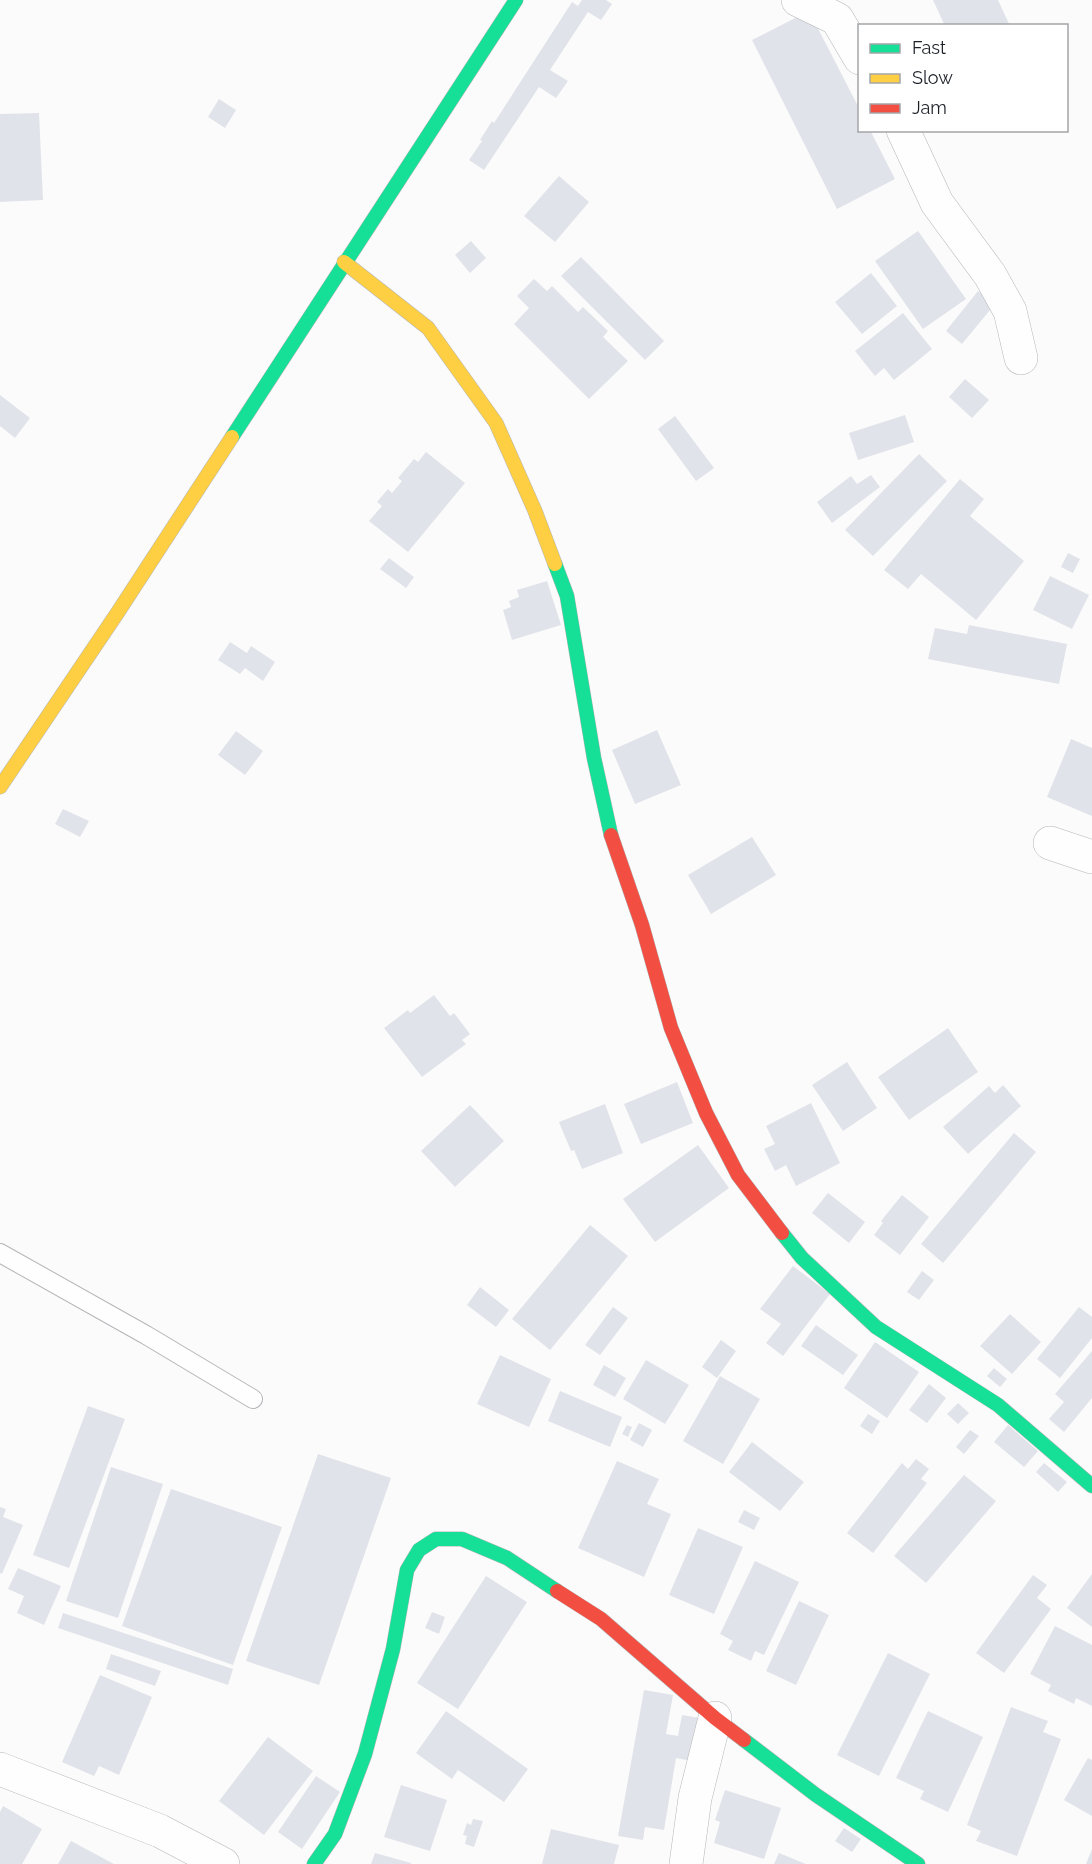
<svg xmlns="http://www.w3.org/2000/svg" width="1092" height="1864" font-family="Raleway,sans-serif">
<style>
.building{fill:#e0e3e9}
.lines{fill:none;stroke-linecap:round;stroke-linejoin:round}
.lane-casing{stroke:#b3b5b8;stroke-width:20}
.street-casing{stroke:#b3b5b8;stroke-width:34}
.fast-casing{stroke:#b3b5b8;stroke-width:15}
.slow-casing{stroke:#b3b5b8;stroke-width:15}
.jam-casing{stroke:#b3b5b8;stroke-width:15}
.lane{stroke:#fefefe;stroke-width:18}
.street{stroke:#fefefe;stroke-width:33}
.fast{stroke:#16e098;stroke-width:14}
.slow{stroke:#ffcf43;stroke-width:14}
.jam{stroke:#f24e42;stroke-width:14}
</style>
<rect width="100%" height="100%" fill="#fbfbfb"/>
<!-- building -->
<path class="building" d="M582,0h24l6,4 -11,16 -13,-8 -38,58 18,11 -12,17 -17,-11 -55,83 -15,-10 13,-19 -2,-1 12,-19 2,2 78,-121 6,4z
M933,0h65l12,26h-65z
M809,11l51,99v20h10l25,49 -58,30 -85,-169z
M219,99l17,11 -11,18 -17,-11z
M39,113l4,87 -43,2v-88z
M559,176l30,26 -34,40 -31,-26z
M918,231l48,68 -43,30 -48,-68z
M471,241l15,17 -16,15 -15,-18z
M581,257l83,84 -19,19 -84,-84z
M871,273l26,33 -35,28 -27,-32z
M534,279l13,12 5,-5 26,26 5,-5 25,24 -5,6 25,24 -39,38 -75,-75 15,-16 -12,-12z
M978,291l17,13 -33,40 -16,-13z
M903,313l29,36 -38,31 -10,-12 -9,8 -20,-25z
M965,379l24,21 -17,18 -23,-21z
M0,395l30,23 -15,20 -15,-12z
M905,415l9,27 -56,18 -9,-27z
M675,416l39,52 -18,13 -38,-52z
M426,452l39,31 -57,69 -39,-31 13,-15 -5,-4 11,-13 4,4 10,-12 -4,-3 16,-19 4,3z
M919,454l28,27 -74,75 -28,-26z
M871,475l9,12 -48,36 -15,-21 34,-26 6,8z
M960,479l24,20 -14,17 54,45 -48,59 -55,-46 -13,15 -24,-19z
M1068,553l12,6 -7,14 -12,-6z
M389,558l25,19 -8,11 -26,-19z
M1050,576l39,19 -17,34 -39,-19z
M547,581l14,44 -49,15 -9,-30 8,-3 -2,-6 10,-4 -2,-7z
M969,625l98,19 -8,40 -131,-25 7,-31 32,6z
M230,642l17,11 4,-7 24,16 -12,19 -18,-13 -5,6 -22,-14z
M657,730l24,55 -46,19 -23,-54z
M236,731l27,20 -18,24 -27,-20z
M1071,739l21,9v68l-45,-19z
M63,809l26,12 -9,16 -25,-13z
M752,837l24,38 -65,39 -23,-39z
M434,995l16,21 4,-3 16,21 -8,6 4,4 -44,33 -38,-49 24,-18 2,3z
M948,1028l30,44 -69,48 -31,-43z
M847,1062l30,46 -34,23 -31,-46z
M677,1082l16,41 -52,21 -17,-40z
M1003,1085l18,21 -53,48 -25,-27 46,-41 6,7z
M811,1103l29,60 -44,23 -10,-21 -11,6 -11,-22 11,-5 -9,-18z
M605,1104l18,49 -41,16 -8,-19 -3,1 -12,-29z
M470,1105l34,36 -49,46 -34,-36z
M1014,1133l22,19 -93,111 -22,-19z
M698,1145l31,43 -74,54 -32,-43z
M828,1193l37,29 -16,21 -37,-30z
M902,1195l27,22 -29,38 -26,-20 9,-12 -2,-2z
M590,1225l38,31 -78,94 -38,-31z
M793,1266l37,28 -47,62 -17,-13 15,-19 -21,-15z
M922,1271l12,9 -15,20 -12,-8z
M480,1287l29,23 -13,17 -29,-22z
M613,1307l15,11 -28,37 -15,-10z
M1079,1307l13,10v21l-32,40 -23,-19z
M1010,1314l31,28 -29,32 -32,-28z
M816,1325l42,30 -15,20 -42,-29z
M721,1340l15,11 -19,27 -15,-11z
M875,1342l44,30 -32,46 -43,-30z
M1092,1351v47l-28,34 -15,-13 15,-17 -9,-8z
M500,1355l51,24 -22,48 -52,-23z
M646,1360l43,25 -24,39 -42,-25z
M604,1365l22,13 -11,19 -22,-12z
M994,1368l13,11 -7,8 -13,-11z
M720,1376l40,23 -37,65 -40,-23z
M929,1384l17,14 -19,25 -18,-13z
M560,1391l62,26 -12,30 -62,-26z
M958,1403l11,10 -11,11 -11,-10z
M88,1406l37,13 -56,149 -36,-13z
M868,1414l12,7 -8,13 -12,-8z
M639,1423l13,7 -9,17 -13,-7z
M627,1425l5,2 -4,10 -6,-3z
M1008,1425l30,26 -14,16 -30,-25z
M970,1430l9,6 -15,18 -8,-7z
M752,1442l52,40 -24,29 -51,-39z
M318,1454l73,24 -72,207 -73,-24z
M916,1459l13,10 -8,10 6,4 -54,70 -26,-20 55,-70 6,6z
M617,1461l42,18 -12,25 24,10 -27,63 -66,-29z
M1044,1463l23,19 -9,10 -22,-20z
M111,1467l52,17 -45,134 -52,-17z
M964,1475l32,26 -70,82 -32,-27z
M171,1489l111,38 -49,138 -111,-39z
M0,1507l6,2 -3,8 20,8 -21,49 -2,-1z
M744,1510l16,8 -6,12 -16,-8z
M698,1528l45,19 -29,67 -45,-19z
M755,1561l44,21 -35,73 -9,-4 -4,10 -23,-11 5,-9 -13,-7z
M18,1568l43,18 -17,39 -27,-12 7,-17 -16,-7z
M1092,1574v53l-25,-19z
M1033,1575l14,10 -10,13 14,11 -47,64 -28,-20z
M486,1576l41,26 -69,107 -41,-26z
M799,1601l30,14 -33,70 -30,-14z
M432,1612l13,5 -6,17 -14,-6z
M63,1613l170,56 -5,16 -170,-57z
M1055,1626l37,19v61l-16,-8 -2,6 -26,-13 3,-6 -21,-11z
M888,1653l42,21 -51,102 -42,-21z
M111,1654l50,17 -6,15 -49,-17z
M100,1675l52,22 -33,78 -20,-9 -5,10 -32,-14z
M644,1690l29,5 -7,39 12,2 4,-21 18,3 -8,43 -16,-3 -12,72 -19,-3 -2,13 -25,-4z
M1011,1707l37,14 -5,11 18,7 -44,117 -41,-15 5,-10 -14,-6z
M446,1711l82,58 -24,33 -46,-32 -6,9 -36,-26z
M928,1711l55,26 -35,75 -28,-13 4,-8 -28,-13z
M268,1737l45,34 -49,64 -45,-34z
M1088,1758l4,2v56l-28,-16z
M316,1776l24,16 -38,57 -24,-17z
M401,1785l46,15 -17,51 -46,-14z
M725,1790l56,18 -17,51 -50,-16 6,-21 -5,-2z
M3,1806l39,23 -20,35h-22v-52z
M473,1819l10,2 -9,26 -9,-3 2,-8 -4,-1 4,-12 4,2z
M844,1828l17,11 -9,13 -17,-11z
M551,1829l68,16 -5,19h-72z
M71,1841l43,23h-56z
M1092,1849v15h-6z
M375,1853l36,10v1h-40z
M779,1853l27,11h-32z"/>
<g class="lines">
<defs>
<path id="lane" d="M0,1253l146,82 107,64"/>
<path id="street" d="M798,0l39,19 23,39
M903,130l34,73 53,72 20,36 11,47
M1050,843l42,14
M0,1769l160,62 63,33
M686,1864l9,-66 20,-80"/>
<path id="fast" d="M232,437l284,-437
M555,564l12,32 27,162 17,77
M782,1233l20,25 74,69 122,78 94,81
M744,1740l72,55 102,69
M314,1864l21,-30 30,-80 28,-105 14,-79 12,-20 17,-11h26l45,19 50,33"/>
<path id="slow" d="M344,262l84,66 68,95 39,88 20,53
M0,787l118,-175 114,-175"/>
<path id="jam" d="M611,835l31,90 29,103 35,85 32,62 44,58
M557,1591l44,28 114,99 29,22"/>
</defs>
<!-- lane casing -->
<use href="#lane" class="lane-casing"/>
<!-- street casing -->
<use href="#street" class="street-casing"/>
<!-- fast casing -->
<use href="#fast" class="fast-casing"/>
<!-- slow casing -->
<use href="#slow" class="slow-casing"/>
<!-- jam casing -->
<use href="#jam" class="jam-casing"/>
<!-- lane -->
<use href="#lane" class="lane"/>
<!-- street -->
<use href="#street" class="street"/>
<!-- fast -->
<use href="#fast" class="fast"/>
<!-- slow -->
<use href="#slow" class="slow"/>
<!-- jam -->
<use href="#jam" class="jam"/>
</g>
<!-- legend -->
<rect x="858" y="24" width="210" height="108" fill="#ffffff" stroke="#a4a5a8" stroke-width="1.5"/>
<rect x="870" y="44" width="30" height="9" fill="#16e098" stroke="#a4a5a8" stroke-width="1.5"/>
<text x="912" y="54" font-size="18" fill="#1b1f26">Fast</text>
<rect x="870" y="74" width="30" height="9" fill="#ffcf43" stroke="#a4a5a8" stroke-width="1.5"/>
<text x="912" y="84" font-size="18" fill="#1b1f26">Slow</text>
<rect x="870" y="104" width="30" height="9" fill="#f24e42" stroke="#a4a5a8" stroke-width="1.5"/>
<text x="912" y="114" font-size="18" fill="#1b1f26">Jam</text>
</svg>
